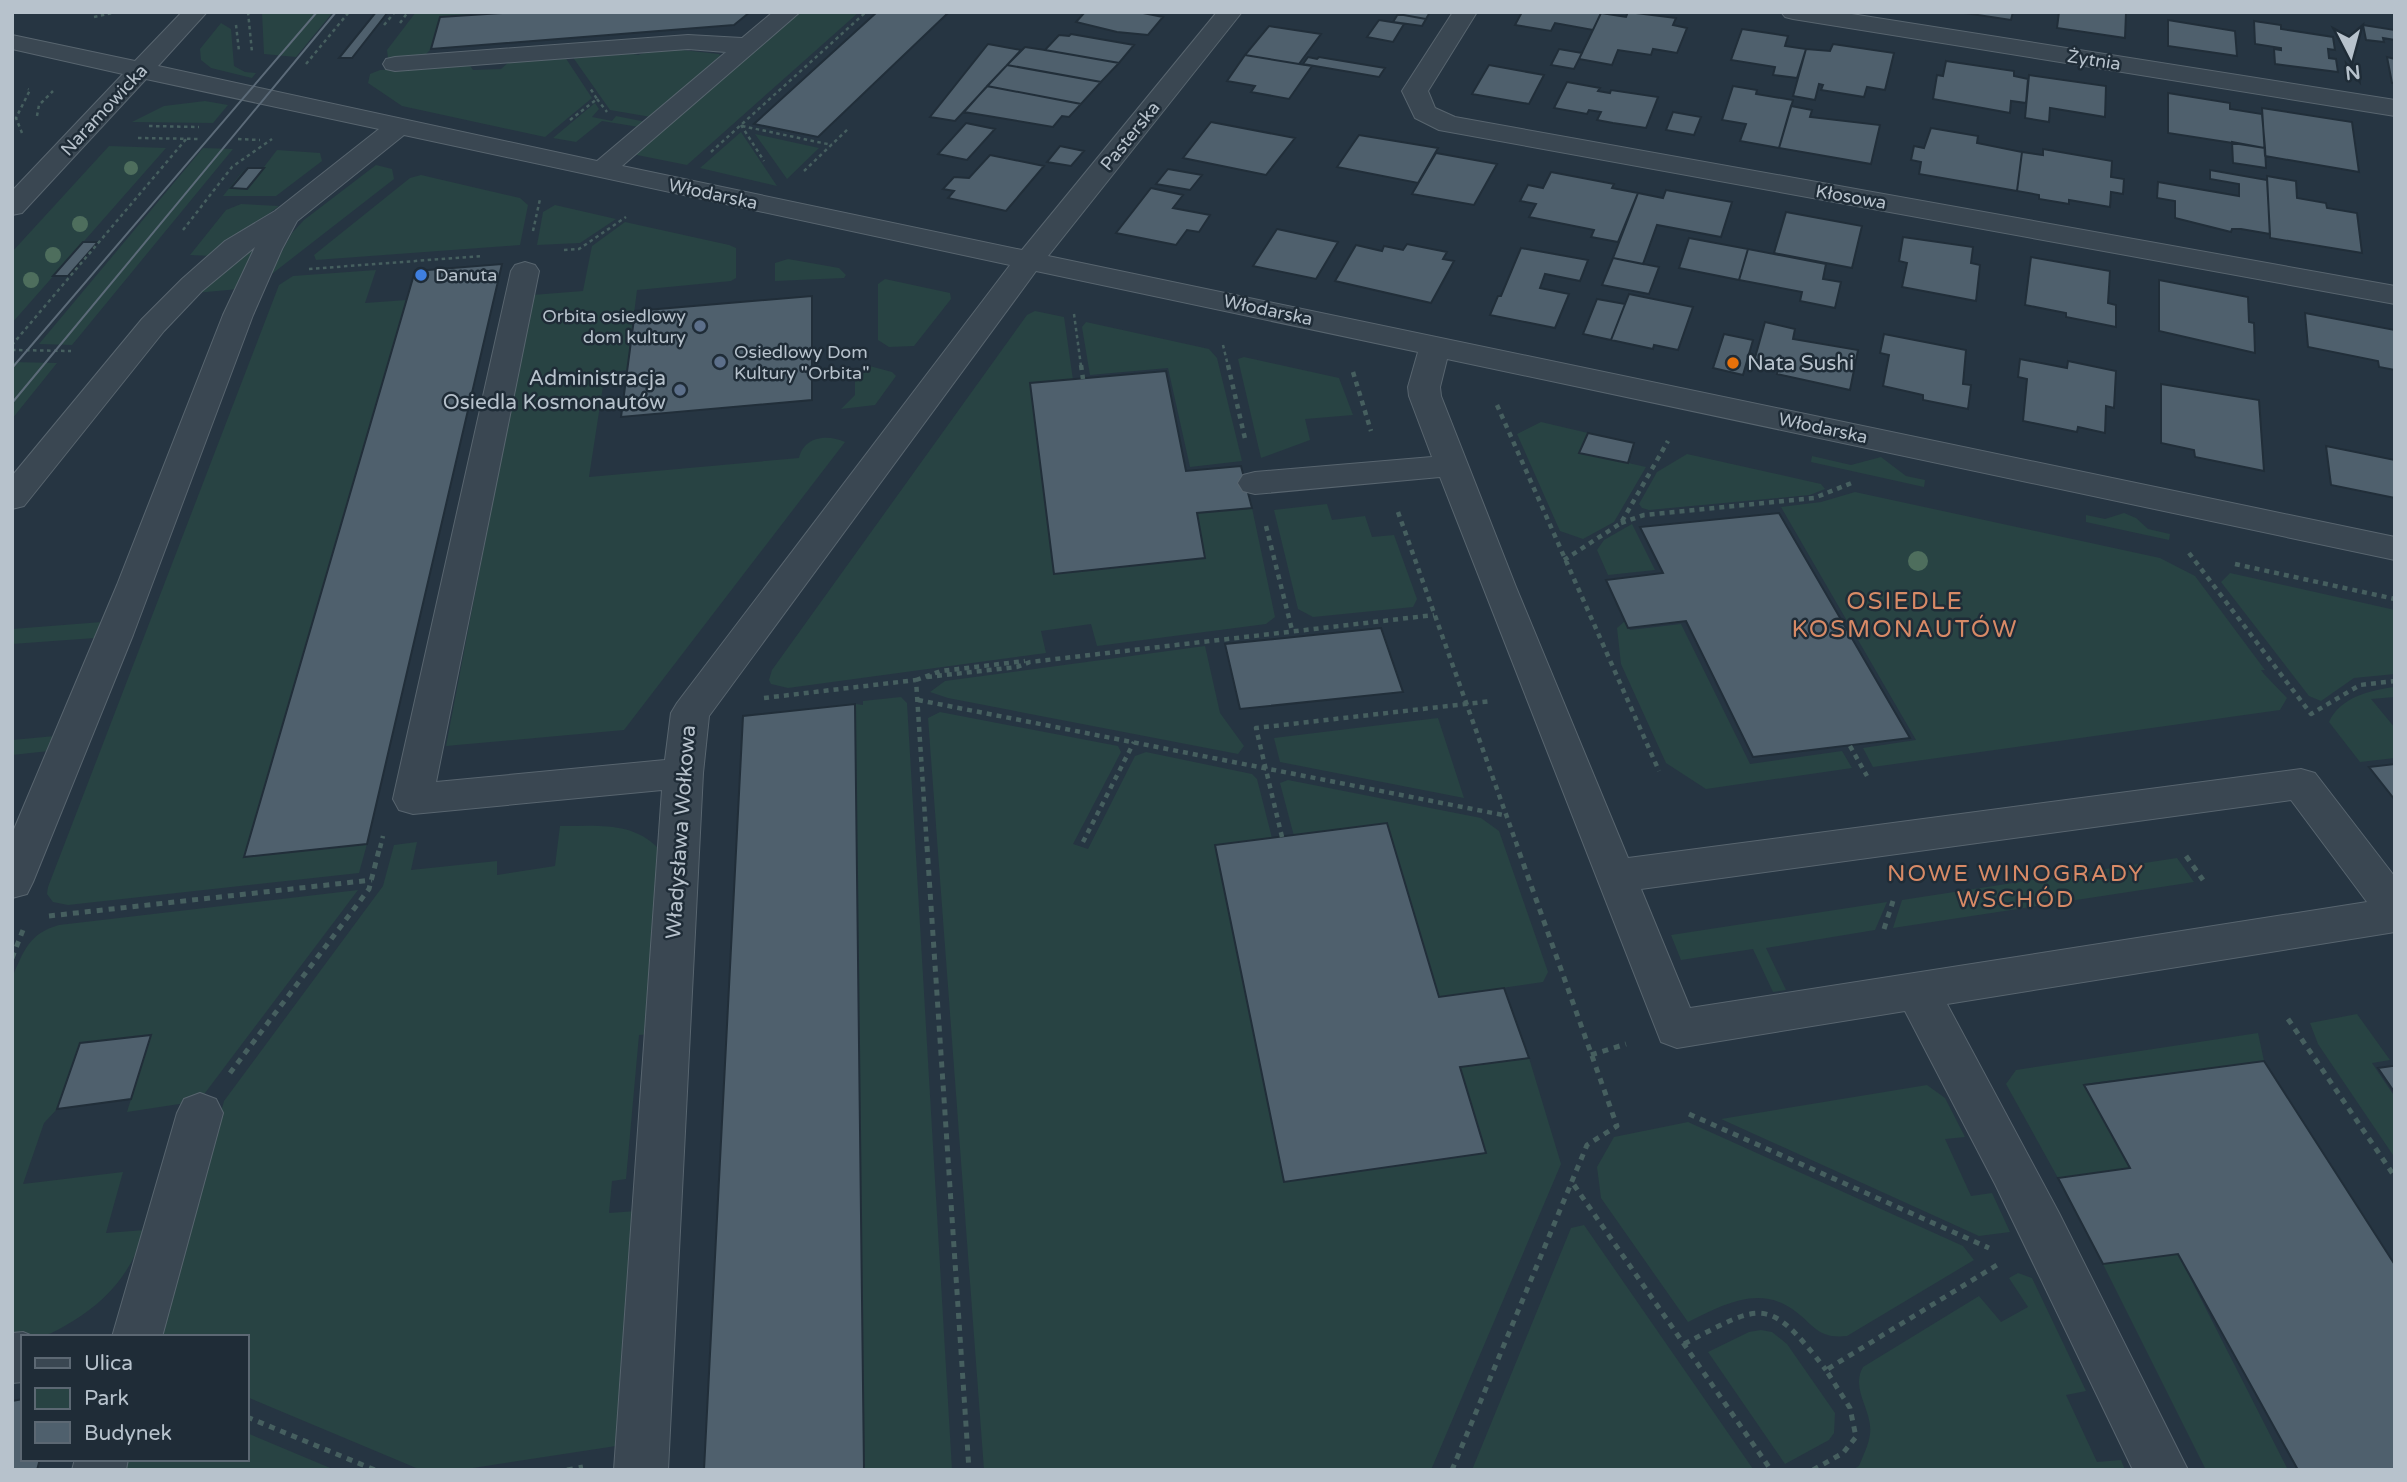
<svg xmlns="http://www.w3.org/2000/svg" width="2407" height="1482" font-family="'Varela Round',sans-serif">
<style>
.green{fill:#284343}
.building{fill:#4f606d;stroke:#212e39;stroke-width:2}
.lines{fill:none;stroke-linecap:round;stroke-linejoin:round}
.minor-casing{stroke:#58656f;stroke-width:2}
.path-far2{stroke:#465f5f;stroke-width:2.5;stroke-dasharray:3.5 3.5;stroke-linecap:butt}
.path-far1{stroke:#465f5f;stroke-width:4.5;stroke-dasharray:5 5;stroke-linecap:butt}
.path{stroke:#465f5f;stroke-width:5;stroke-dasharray:6 6;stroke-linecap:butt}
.minor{fill:#3a4752;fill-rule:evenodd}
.tram{stroke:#5c6b79;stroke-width:2}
.tree{fill:#4e6e5d}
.shop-dot{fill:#3f7fe0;stroke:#1f2c37;stroke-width:2.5}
.service-dot{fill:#5c6f8a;stroke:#1f2c37;stroke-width:2.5}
.food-dot{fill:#e8710a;stroke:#1f2c37;stroke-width:2.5}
.labels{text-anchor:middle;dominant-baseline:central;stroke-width:5;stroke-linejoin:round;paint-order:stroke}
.far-street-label{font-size:18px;fill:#b7c2cc;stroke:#1f2c37}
.far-poi-label{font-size:18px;fill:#b7c2cc;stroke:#1f2c37;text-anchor:start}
.poi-label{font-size:21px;fill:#b7c2cc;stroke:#1f2c37;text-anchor:start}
.street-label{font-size:21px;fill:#b7c2cc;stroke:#1f2c37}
.neighbourhood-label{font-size:23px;letter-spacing:2px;fill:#d88a66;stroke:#1f2c37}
.quarter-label{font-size:24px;letter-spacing:2px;fill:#d88a66;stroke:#1f2c37}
</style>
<rect width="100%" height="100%" fill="#263542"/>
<!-- green -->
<path class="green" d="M262,12h71l-37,45 -32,-3z
M416,12h102l-78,5 -9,32 -7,7 -36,2 -1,-8z
M798,12h61l-172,153 -55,-11z
M221,23l10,6 3,37 11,6 11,1 -4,5 -41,-10 -10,-8 -1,-11z
M673,49l46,5 3,4 -71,59 -41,-7 -38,-54 54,-4 12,3 14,-5z
M565,57l27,41 -47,39 -143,-31 -34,-23 2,-9 10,-4 89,-6 4,6 28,-1 9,-8z
M205,101l23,4 -15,18 -81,-1 32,-16z
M595,103l4,6 -7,8 20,4 4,-5 30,6 -7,5 -37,-6 -26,21 -23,-4z
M741,132l36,54 -77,-18z
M755,134l64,14 -32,31z
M109,146l57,2 -154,175v-71z
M203,148l30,1 -161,196 -33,-1z
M277,150l43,3 2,8 -46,35h-53l23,-29 -15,21 16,1z
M376,165l16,4 2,10 -126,98 24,-44 12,-13z
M421,175l99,23 8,7 -8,40 -204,15 -2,-5 96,-77z
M241,204l38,2 -67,50 -22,-1 36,-45z
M555,205l61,14 -36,24 -43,2 6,-33z
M625,222l104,23 7,3v30l-5,3 -94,9 -10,80 -22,3 -16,104 210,-19c5,-22 29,-24 46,-16l-221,288 -178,16 86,-451 51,-4 9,-45z
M251,251l3,1 -15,37 -44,4 48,-41z
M788,259l51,9 7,7 -2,3 -69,3v-18z
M376,270l-11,33 42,-3 -163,557 123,-13 -8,29 -291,32 -15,-3 -6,-8 1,-7 231,-602 14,-9z
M885,279l65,14 1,6 -37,47 -25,1 -11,-7v-56z
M1035,311l29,6 9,63 -43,3 24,191 151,-16 -8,-45 55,-5 23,109 -9,7 -169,22 -6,-22 -50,7 5,22 -258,35 -17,-4 -2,-4 3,-10 255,-355z
M1086,322l123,27 8,9 25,103 -52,6 -22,-99 -78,7 -8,-48z
M1244,357l95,21 14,37 -48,4 5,21 -49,18 -23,-99z
M12,362l45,1 -45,56z
M866,365l26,7 4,4 -21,29 -34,4 14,-14v-19z
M1541,422l47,11 -8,19 66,15 -32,55 -31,17 -23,-8 -43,-97z
M1687,454l134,30 4,5 -15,6 -161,15 -7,-2 -3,-4 18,-32z
M1812,456l39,9 30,-8 25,19 19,4 -1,7 -113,-25z
M1855,492l305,66 35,18 70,94h-4l3,4 23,24 -7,12 -407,57 -10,-19 53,-8 -135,-233 40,-5z
M1327,504l5,16 33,-4 7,21 22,-2 23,64 -4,8 -100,10 -15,-8 -24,-99z
M2124,513l12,5 12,11 22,5 -1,6 -83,-18v-7l19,4z
M1632,524l23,46 -47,5 -11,-25 7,-10z
M2230,573l165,37v64l-41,4 -33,23 -12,-5 -88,-114z
M1625,621l5,9 51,-6 69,140 92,-13 10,17 -146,21 -40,-26 -45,-99 -4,-36z
M102,622l-7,16 -83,6v-15z
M1205,646l15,67 24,33 -6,8 -290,-56 -18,-6 15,-11z
M2395,687v10l-24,2 24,29v30l-35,4 -31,-40c11,-25 42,-32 66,-35z
M901,697l6,6 45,767h-88l-9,-766 8,1v-4z
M940,712l178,34 3,6 -48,92 15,5 47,-93 11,-4 106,22 5,5 15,59 -56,7 68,337 201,-29 -25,-86 69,-9 32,106 -130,306h-447l-56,-752z
M1438,718l26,80 -184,-36 -6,-24z
M55,736l-6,15 -37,4v-15z
M1288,780l193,38 18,13 49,141 -5,10 -104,15 -52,-174 -93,13 -14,-53z
M560,826c36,0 72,-5 98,22l-7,186 -12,1 -13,144 -14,2 -3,32 28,-2 -21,235 -156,24h-39l-174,-73v-60h-86l63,-236 159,-215 11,-41 23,-3 -6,28 86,-9v14l58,-9z
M2177,858l17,24 -301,46 9,-28z
M358,890l-159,211 -72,11 24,-77 -71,8 -23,66 -13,14 -21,61 100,-12 -17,61 39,-3c-13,41 -36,69 -72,91 -10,6 -23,14 -34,16 -10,2 -17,0 -27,4v-363c11,-26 17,-45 47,-53z
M1887,902l-12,28 -109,18 20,42 -13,2 -20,-43 -72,11 -10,-25z
M2357,1014l33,46 -18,3 23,34v61l-77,-114 -8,-21z
M2258,1033l6,28 -180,23 46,84 -72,10 -52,-94 10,-14z
M1927,1085l18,13 20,39 -20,2 26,57 21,-3 18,39 -31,4 -258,-117z
M1688,1122l275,124 11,14 -127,76c-29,3 -32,-10 -52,-25 -36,-27 -72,-6 -107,11l-87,-124 -4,-31 17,-30z
M1584,1225l169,244 -281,1 99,-242z
M2178,1254l110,216h-82l-103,-206z
M2018,1273l14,5 54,113 -20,4 31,67 24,-2 4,10h-273l7,-4c4,-10 10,-22 11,-32 3,-24 -20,-44 -7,-67l116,-71 22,26 27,-15 -19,-29z
M1761,1330l11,2 15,12 48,69 -1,20 -5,7 -44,24 -77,-112 41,-20z
M247,1433l88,37h-209l2,-11h119z"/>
<!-- building -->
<path class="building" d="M376,12h12l-36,46h-13z
M518,12h232l-16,13 -303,24 9,-32z
M877,12h72l-131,125 -64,-13z
M1085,12h53l25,5 -15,18 -31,-3 -41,-10z
M1399,12h31l-4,7 -28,-5z
M1522,12h74l5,1 -8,17 -38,-7 -4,8 -36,-6z
M1628,12l48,6 -3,7 14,3 -10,25 -24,-4 -2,6 -33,-5 -6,15 -33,-6 22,-46 25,4z
M1958,12h55l-2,8z
M2059,12l67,1 -1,25 -68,-10z
M1398,14l28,5 -4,7 -29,-4z
M1379,20l25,4 -11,18 -26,-5z
M2168,20l67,11 2,25 -69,-10z
M2254,21l27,4v4l52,8 2,13 -7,-1 1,9 7,1 2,13 -63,-8 -1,-15 7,1v-2l-26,-4z
M2363,25l32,5v10l-12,-2 1,4 -18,-2z
M1269,26l52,8 -22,30 -54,-9z
M1742,29l46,7 -3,10 21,3 -9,29 -24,-3 2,-8 -44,-7z
M1071,34l63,11 -15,18 -74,-13 14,-15 10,1z
M988,44l33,6 -66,71 -25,-4z
M1833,44l61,9 -9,37 -18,-3 -3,10 -43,-7 2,-5 -4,-1 -4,16 -22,-4 13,-47 24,2z
M1025,47l20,3 74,13 -18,19 -94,-17z
M1559,49l23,4 -8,16 -23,-4z
M1245,55l54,9 13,2 -23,33 -38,-7 4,-6 -28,-5z
M1308,57l9,2 2,-2 66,11 -6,9 -76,-13z
M2387,57l8,2v24h-3z
M1946,61l68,10v5l14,3 -2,24 -15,-2 -1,12 -77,-14 4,-24 6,1z
M1007,65l94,17 -20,22 -94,-18z
M1489,65l55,10 -15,29 -57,-10z
M2029,75l77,11 -1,31 -55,-9 -1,14 -24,-4z
M1567,82l33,6 -2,3 12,2 1,-3 47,7 -12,31 -33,-5 -16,-3 4,-8 -12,-2 -2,4 -33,-6z
M987,86l94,18 -12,13 -7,-1 -9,11 -89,-15z
M1733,86l24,4 -1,4 37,6 -14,48 -39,-7 6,-17 -24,-4z
M2168,93l62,10v6l32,5 3,34 -97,-15z
M1791,106l21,4 -2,7 70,8 -9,39 -92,-16z
M2262,108l90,14 7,50 -94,-16z
M1673,112l28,5 -7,18 -28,-5z
M1211,122l84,16 -29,37 -83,-17z
M966,123l29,6 -28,31 -29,-6z
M1931,128l47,8 -1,7 45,9 -5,39 -98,-17 2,-12 -10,-2 3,-14 10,2z
M1359,135l79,13 -20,35 -81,-16z
M2232,142l33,6 1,20 -33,-5z
M1060,146l24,5 -13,15 -24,-4z
M2043,149l69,12 -1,16 13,2 -1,15 -12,-2 -1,15 -41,-7v4l-30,-5v-4l-22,-4 5,-39 21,3z
M1436,153l61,11 -23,41 -62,-11z
M990,155l54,11 -38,45 -58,-13 6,-7 -11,-2 11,-12 15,1z
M248,168h16l-17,21 -16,-1z
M1168,169l34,6 -12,15 -34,-6z
M2210,170l57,10 3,54 -29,-5h-9l-1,3 -56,-14v-17l-18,-3 1,-16 81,14v-12l-29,-5z
M1551,172l63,12 -2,4 26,5 -20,49 -27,-5 3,-7 -65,-13 7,-13 -16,-3 8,-16 15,3z
M2267,176l29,5 1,17 29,5 1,5 30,5 5,40 -92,-15z
M1151,188l32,7 -10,13 37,7 -11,17 -12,-2 -11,15 -60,-12z
M1666,190l66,12 -11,35 -64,-12 -14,39 -30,-6 25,-65 25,5z
M1786,212l76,14 -10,42 -78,-15z
M1277,229l61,13 -22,37 -63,-13z
M1903,237l70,10 -2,16 9,2 -4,36 -74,-14 5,-24 -8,-2z
M1689,238l59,11 -9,31 -60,-12z
M83,242h15l-30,34h-15z
M1407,244l40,8 -4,7 11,2 -23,42 -96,-22 21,-36 26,6 2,-5 19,4z
M1521,248l67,12 -8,21 -35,-7 -5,14 29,6 -14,34 -65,-13 8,-19h3z
M1748,249l78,15 -3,15 18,3 -6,26 -35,-7 2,-9 -63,-12z
M2031,257l79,14 -2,32 8,2v22l-50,-10v-4l-41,-8z
M1613,258l46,9 -10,27 -47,-9z
M502,264l-135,580 -123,13 171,-586z
M2159,280l89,17 1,25 5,1 1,30 -96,-22z
M1629,294l64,13 -15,43 -24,-5 -1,4 -42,-9z
M812,296v104l-191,17 14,-106z
M1597,299l28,5 -14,36 -28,-6z
M2305,313l90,17v40l-16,-3 -1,-6 -70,-14z
M1765,322l30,7 -2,10 65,11 -8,40 -73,-16 1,-4 -25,-5z
M1724,334l29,6 -10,35 -30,-7z
M1884,334l82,16 -3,34 8,1 -3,24 -45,-9v-5l-40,-9 6,-31 -9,-2z
M2020,359l47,9 1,-7 48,10 -2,37 -8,-2 -1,27 -27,-6 -1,5 -54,-11 4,-42 -9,-2z
M1166,371l20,100 55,-5 11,42 -55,5 8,45 -151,16 -24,-191z
M2161,384l98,16 5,71 -69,-14 -1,-7 -33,-7z
M1588,433l46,10 -6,20 -49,-10z
M2326,446l69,14v38l-64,-13z
M1779,513l131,225 -157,19 -67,-136 -58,7 -22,-48 57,-7 -23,-46z
M1381,628l22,64 -163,17 -15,-65z
M855,704l9,766h-160l39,-754z
M2395,764v36l-26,-33z
M1387,823l52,174 65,-9 25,70 -69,9 26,86 -202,29 -69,-337z
M151,1035l-20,64 -74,10 23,-66z
M2264,1061l131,204v205h-97l-120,-216 -75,10 -45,-86 72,-10 -46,-83z
M2392,1066h3v27l-17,-25z
M23,1399v60h17l-3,11h-25v-69z"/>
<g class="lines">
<defs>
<path id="minor" d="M182,12h25l-49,54 439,95 129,-109 -38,-3 -293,22 -9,-2 -3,-5 3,-5 9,-2 293,-22 54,3 31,-26h27l-178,154 400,84 195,-238h25l-194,244 1347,281v23l-948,-201 -7,28 1,9 75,191 112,271 673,-89 14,4 80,104v55l-448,72 112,209 129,257h-55l-138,-286 -90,-173 -228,37 -16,-6 -221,-565 -185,17 -12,-3 -5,-8 5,-8 12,-3 177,-15 -23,-61 -1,-9 10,-35 -382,-81 -327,445 -6,57 -35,697h-54l48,-680 -249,24 -14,-4 -6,-11 118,-528 4,-6 10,-3 10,3 4,6 -103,511 229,-22 6,-47 6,-10 333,-438 -606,-130 -107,86 -15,28 -29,66 -120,320 -100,247 -6,12 -15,4v-64l105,-249 106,-270 32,-68 -53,44 -38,40 -140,175 -12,3v-33l130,-157 40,-40 43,-38 50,-30 104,-82 -233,-50 -124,134 -10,2v-24l111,-117 -111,-25v-14l123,26zM2291,800l76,102 -677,106 -49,-119z
M1453,12h24l-49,79 7,17 20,9 940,169v18l-956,-174 -24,-12 -13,-27z
M1781,12h58l556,88v16l-602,-97 -8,-2z
M200,1093l16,6 7,14 -61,224h-50l65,-224 7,-14z
M23,1332l12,5h-12v45l-11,1v-50z
M75,1459h53l-2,11h-54z"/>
</defs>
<!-- minor casing -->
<use href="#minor" class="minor-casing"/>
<!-- path-far2 -->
<path class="path-far2" d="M248,12l4,40
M94,17l23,-5
M400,23l8,-11
M236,25l3,26
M384,25l11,-13
M306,64l43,-52
M597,99l10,13
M37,116l2,-11 14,-14
M570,120l27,-21 -7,-11
M741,125l23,36
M149,126l50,1
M742,126l90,19
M22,133l-6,-15 14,-28 -2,-1
M138,138l62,1
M238,139l22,1
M711,152l155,-140
M804,171l45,-43
M183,230l49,-63 40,-28
M533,231l7,-32
M564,250l15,-1 47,-32
M309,269l173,-13
M1074,314l7,52
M12,345l175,-207
M1223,345l5,21
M12,350l59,1"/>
<!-- path-far1 -->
<path class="path-far1" d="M1081,365l2,14
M1228,365l18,78
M1353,372l18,59
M1497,405l162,366
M1398,512l120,336
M1621,523l23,-8 170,-17 40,-16
M1266,526l26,104
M2189,553l122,161 49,-29 35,-4
M1564,560l57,-37 47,-82
M2235,564l160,35
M927,677l90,-10 13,-5 404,-47
M916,680l25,-9 84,-10
M764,698l152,-18 11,168
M918,700l585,115
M1850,746l17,30
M1282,837l-26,-109 236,-27
M1083,842l51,-100
M380,848l3,-12"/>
<!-- path -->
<path class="path" d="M927,846l42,624
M2186,856l17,24
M49,916l323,-36
M1884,929l9,-28
M12,958l11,-28
M2288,1019l107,158
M1591,1055l35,-11
M230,1073l139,-184 11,-43
M1689,1114l300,134
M1574,1185l197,285
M1684,1344c79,-41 84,-49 142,26
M247,1417l128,53
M567,1470l16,-3
M1452,1470l135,-325 30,-19 -100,-280
M1813,1470l30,-17 13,-16 -6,-29 -24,-38 171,-105"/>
<!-- minor -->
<use href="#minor" class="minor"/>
<!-- tram -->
<path class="tram" d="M12,368l305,-356
M12,403l324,-391"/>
</g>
<!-- trees -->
<g class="tree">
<circle cx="131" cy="168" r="7"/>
<circle cx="80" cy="224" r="8"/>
<circle cx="53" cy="255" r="8"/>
<circle cx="31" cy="280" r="8"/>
<circle cx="1918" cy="561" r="10"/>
</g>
<!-- markers -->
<circle class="shop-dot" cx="421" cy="275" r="7"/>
<g class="service-dot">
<circle cx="700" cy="326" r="7"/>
<circle cx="720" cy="362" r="7"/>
<circle cx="680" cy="390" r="7"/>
</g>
<circle class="food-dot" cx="1733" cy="363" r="7"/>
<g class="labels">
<!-- far-street labels -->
<g class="far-street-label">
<text transform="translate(2094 60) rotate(9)">Żytnia</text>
<text transform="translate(104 110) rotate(-47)">Naramowicka</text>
<text transform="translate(1130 136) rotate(-51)">Pasterska</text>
<text transform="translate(713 194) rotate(12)">Włodarska</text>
<text transform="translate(1851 197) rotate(10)">Kłosowa</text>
<text transform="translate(1268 310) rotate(12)">Włodarska</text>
<text transform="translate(1823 428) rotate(12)">Włodarska</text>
</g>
<!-- far-poi labels -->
<g class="far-poi-label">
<text x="435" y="275">Danuta</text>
<text x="686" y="316" text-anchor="end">Orbita osiedlowy<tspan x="686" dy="21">dom kultury</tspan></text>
<text x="734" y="352">Osiedlowy Dom<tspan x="734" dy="21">Kultury "Orbita"</tspan></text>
</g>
<!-- poi labels -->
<g class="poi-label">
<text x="1747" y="363">Nata Sushi</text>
<text x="666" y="378" text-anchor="end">Administracja<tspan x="666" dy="24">Osiedla Kosmonautów</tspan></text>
</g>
<!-- street labels -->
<g class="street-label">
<text transform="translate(681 832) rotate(-86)">Władysława Wołkowa</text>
</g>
<!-- neighbourhood labels -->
<g class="neighbourhood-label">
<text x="2016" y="874">NOWE WINOGRADY<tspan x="2016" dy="26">WSCHÓD</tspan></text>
</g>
<!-- quarter labels -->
<g class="quarter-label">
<text x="1905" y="601">OSIEDLE<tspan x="1905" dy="28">KOSMONAUTÓW</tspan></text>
</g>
</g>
<!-- border -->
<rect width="2407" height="1482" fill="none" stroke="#b7c2cc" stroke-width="28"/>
<!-- legend -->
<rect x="21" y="1335" width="228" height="126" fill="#1f2c37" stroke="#5c6873" stroke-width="2"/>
<rect x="35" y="1358" width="35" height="10" fill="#3a4752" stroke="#5c6873" stroke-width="2"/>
<text x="84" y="1370" font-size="21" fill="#b7c2cc">Ulica</text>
<rect x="35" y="1388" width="35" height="21" fill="#284343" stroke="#5c6873" stroke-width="2"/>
<text x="84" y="1405" font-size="21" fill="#b7c2cc">Park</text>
<rect x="35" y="1422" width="35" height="21" fill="#4f606d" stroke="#5c6873" stroke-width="2"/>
<text x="84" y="1440" font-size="21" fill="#b7c2cc">Budynek</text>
<!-- north arrow -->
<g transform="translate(2351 56) rotate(174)" stroke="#1f2c37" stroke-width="5" paint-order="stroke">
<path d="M0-5L12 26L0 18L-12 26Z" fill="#b7c2cc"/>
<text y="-10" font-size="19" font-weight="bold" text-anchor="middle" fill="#b7c2cc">N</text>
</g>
</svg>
